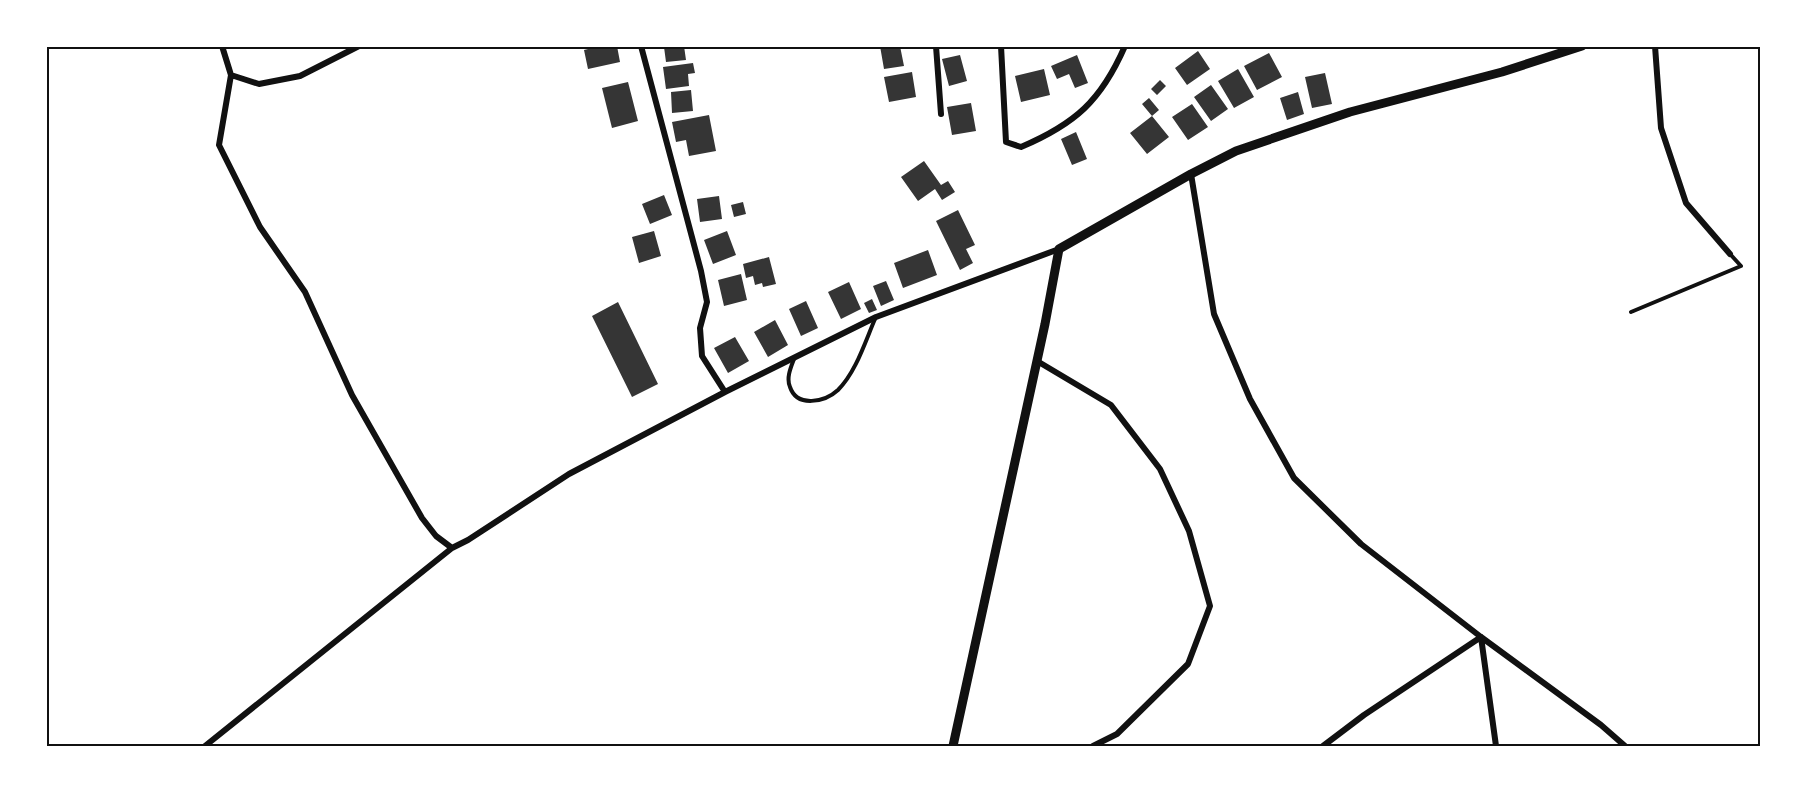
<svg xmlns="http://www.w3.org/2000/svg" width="1807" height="793" font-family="'Alegreya Sans',sans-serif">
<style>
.building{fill:#353535}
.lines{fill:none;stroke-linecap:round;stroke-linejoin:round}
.service{stroke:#111;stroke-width:4}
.minor{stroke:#111;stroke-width:6}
.tertiary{stroke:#111;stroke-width:9}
.neatline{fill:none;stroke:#111;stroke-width:2}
</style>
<rect width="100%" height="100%" fill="#fff"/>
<!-- building -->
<path class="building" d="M600,46h17l3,16 -32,7 -4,-19z
M684,46l2,14 -20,2 -2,-15z
M880,46h20l4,20 -20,3z
M1198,51l12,18 -23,16 -12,-17z
M1269,53l13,24 -25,13 -13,-24z
M960,55l7,26 -18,5 -7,-27z
M1077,55l11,28 -13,5 -6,-14 -12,5 -6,-13z
M693,63l2,10 -7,1 1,12 -23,3 -3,-22z
M1044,69l6,26 -29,7 -6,-26z
M1238,69l16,28 -20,11 -16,-27z
M912,72l4,25 -27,5 -5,-25z
M1325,73l7,31 -20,4 -7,-31z
M1160,80l6,6 -9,9 -6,-6z
M628,82l10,39 -26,7 -10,-40z
M1211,85l17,24 -17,12 -17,-24z
M691,90l2,21 -21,2 -1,-21z
M1298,92l6,22 -17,6 -7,-22z
M1149,98l10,12 -7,6 17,21 -22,17 -17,-21 22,-17 -10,-12z
M971,103l5,28 -24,4 -5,-28z
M1192,104l16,23 -20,13 -16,-23z
M709,115l7,36 -27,5 -3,-16 -10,2 -4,-20z
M1076,132l11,27 -15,6 -11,-26z
M924,161l17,24 7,-4 7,11 -13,8 -7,-11 -17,12 -17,-24z
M664,195l8,20 -22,9 -8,-20z
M719,196l3,23 -22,3 -3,-23z
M743,202l3,12 -12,3 -3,-12z
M958,210l17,35 -9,4 7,14 -13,7 -24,-49z
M654,231l7,25 -22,7 -7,-26z
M727,231l9,24 -23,9 -9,-24z
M928,250l9,25 -34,13 -9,-25z
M769,257l7,27 -13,3 -1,-4 -7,2 -2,-9 -7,2 -3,-14z
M741,274l6,26 -23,6 -6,-26z
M886,281l8,19 -13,6 -8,-20z
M849,282l12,27 -20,10 -13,-27z
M872,299l5,11 -8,3 -5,-10z
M806,301l12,27 -17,8 -12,-27z
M618,302l40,82 -26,13 -40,-81z
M775,320l13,25 -20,12 -14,-25z
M735,337l14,24 -21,12 -14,-25z"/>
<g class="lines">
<!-- service -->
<path class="service" d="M1631,312l110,-46 -11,-12
M794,359c-3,8 -8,19 -4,28 7,21 35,15 48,3 18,-18 27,-48 37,-71"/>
<!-- minor -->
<path class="minor" d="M222,46l9,29 -12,70 41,82 45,65 47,103 70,123 14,18 16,12 16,-8 101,-66 156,-82 151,-75 183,-68
M641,46l60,225 6,31 -7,26 2,28 23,36
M936,46l5,68
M1001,46l5,96 15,5c54,-23 80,-46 104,-101
M1655,46l6,82 25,75 44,51
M231,75l28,9 41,-8 59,-30
M1191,174l23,140 36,85 44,79 67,66 120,93 120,88 24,21
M1037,361l74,44 49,64 29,62 21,75 -22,58 -71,70 -24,12
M205,746l247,-198
M1323,746l41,-31 117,-78 15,109"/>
<!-- tertiary -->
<path class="tertiary" d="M953,746l92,-422 14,-75 132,-75 45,-23 114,-39 152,-40 80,-26"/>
</g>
<!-- border -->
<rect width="1807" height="793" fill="none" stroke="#ffffff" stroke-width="96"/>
<rect x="48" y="48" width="1711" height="697" class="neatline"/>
</svg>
